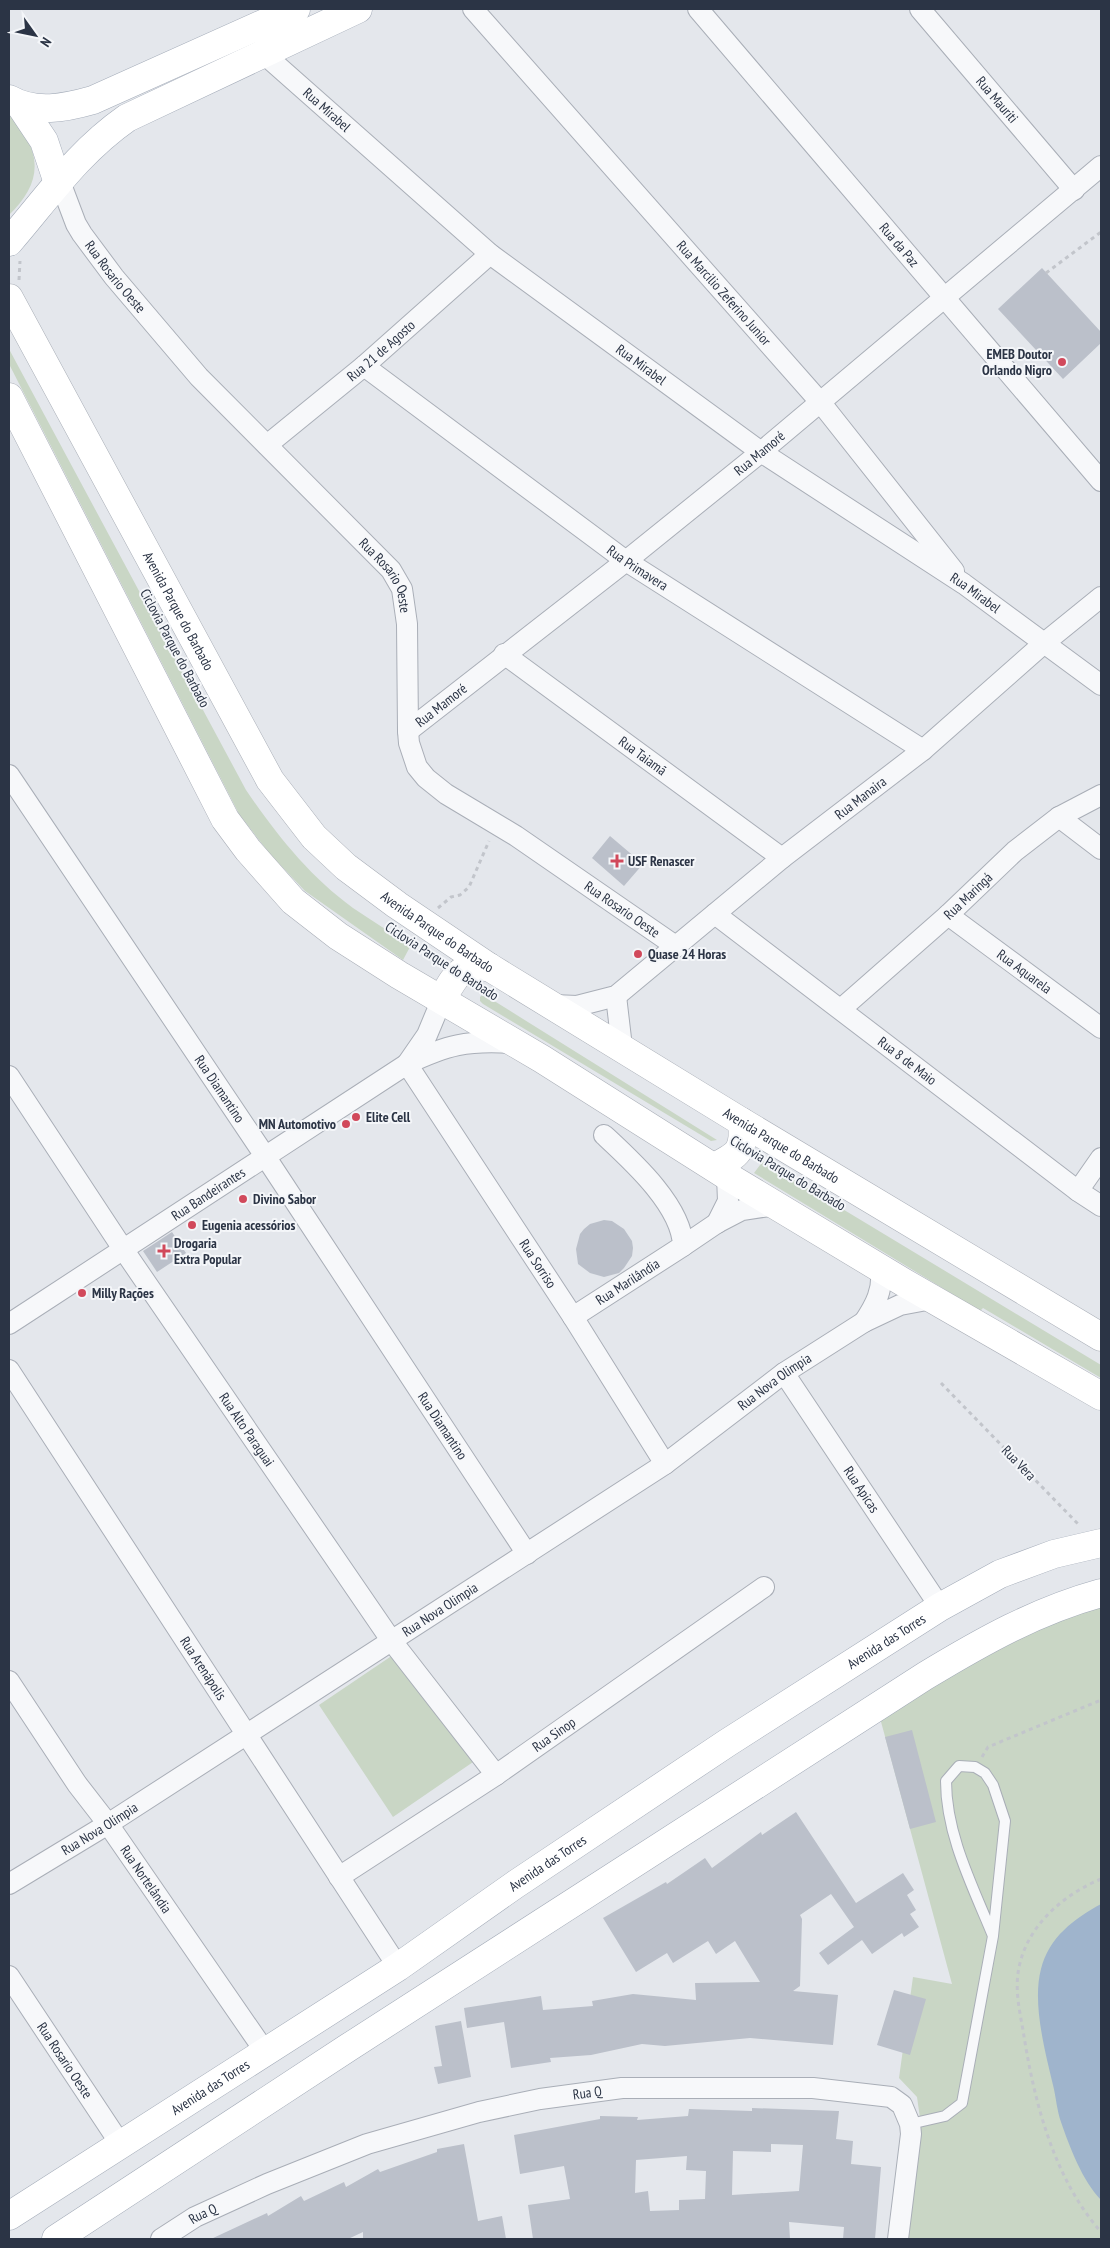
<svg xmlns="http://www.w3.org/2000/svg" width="1110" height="2248" font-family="'PT Sans Narrow',sans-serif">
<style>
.green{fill:#c9d6c5}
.water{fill:#9fb4cc}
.building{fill:#bbc0ca;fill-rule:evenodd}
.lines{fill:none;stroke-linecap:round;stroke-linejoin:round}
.service-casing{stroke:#a9aeb7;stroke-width:12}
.minor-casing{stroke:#a9aeb7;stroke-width:22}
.secondary-casing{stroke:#a9aeb7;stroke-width:29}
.primary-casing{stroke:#a3abb8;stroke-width:29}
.path{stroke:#c2c5cb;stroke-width:3;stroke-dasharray:4 4;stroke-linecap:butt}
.service{stroke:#f7f8fa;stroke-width:10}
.minor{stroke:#f7f8fa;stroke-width:20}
.secondary{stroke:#fff;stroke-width:28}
.primary{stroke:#fff;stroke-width:28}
.poi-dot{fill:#d1495b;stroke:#f4f6f9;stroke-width:2}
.labels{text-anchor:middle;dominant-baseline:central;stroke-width:4;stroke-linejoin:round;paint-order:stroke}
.street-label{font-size:14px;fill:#2b3445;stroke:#f4f6f9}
.poi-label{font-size:14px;font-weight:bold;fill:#2b3445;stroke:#f4f6f9;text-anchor:start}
</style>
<rect width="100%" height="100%" fill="#e4e7ec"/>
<!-- green -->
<path class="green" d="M9,114c6,5 10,11 14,18 21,32 12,58 -14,83z
M9,349l237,441c30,44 63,86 107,118 19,13 39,25 58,37l-8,15 -98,-69 -36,-38 -30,-39 -230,-450z
M483,994l234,146 -6,1 -228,-137 -3,-3v-4z
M763,1161l338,204v13l-118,-70 -3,3 -226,-138z
M1101,1599v640h-194l13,-121 -3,-21 -18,-19 14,-101 39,7 -72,-266 87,-54z
M393,1655l83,105 -83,57 -74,-112z"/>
<!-- water -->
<path class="water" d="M1101,1904v296c-19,-20 -31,-52 -40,-78 -4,-11 -5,-25 -8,-37 -8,-34 -21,-82 -12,-116 8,-32 33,-50 60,-65z"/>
<!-- building -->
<path class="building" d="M1042,268l59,64v11l-38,36 -65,-70z
M610,836l33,28 -19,22 -32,-28z
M604,1220l8,1 12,8 8,12 1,7 -1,8 -8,12 -5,5 -15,4 -14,-4 -12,-9 -2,-15 4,-15 4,-5 6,-5z
M172,1232l14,21 -29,19 -14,-21z
M912,1730l24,92 -26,7 -25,-92z
M796,1812l60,91 47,-30 11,17 -7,5 9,15 -6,4 9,13 -15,10 -2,-4 -30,21 -10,-14 -34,25 -9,-12 35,-26 -23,-33 -31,21 2,4 -2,67 -7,5 45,4 -5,50 -83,-7 -85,8 -23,-2 -51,11 -41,3 1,4 -40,6 -7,-46 -37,6 -3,-20 77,-12 2,14 50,-4 -1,-5 41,-7 63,6 -1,-17 65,-1 -25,-41 -19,13 -8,-13 -35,22 -6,-10 -31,19 -33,-54 63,-36 1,2 38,-26 7,10 49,-36 1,3z
M894,1990l32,9 -16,56 -33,-10z
M461,2021l10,56 -33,7 -4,-17 8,-1 -7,-40z
M752,2108l87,3 -3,28 17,2 -2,23 30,3 -6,72h-32l1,-12 -55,-5 1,17h-257l-5,-34 42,-6 -6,-33 -44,8 -6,-39 86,-16v-3l38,1 -1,3 51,-4 1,-7 63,2zM771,2144l32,1 -4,46 -67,4 1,-44 38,1zM687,2156l-1,14 20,1 -1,28 -26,1v10l-29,1 -2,-20 -13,2 1,-33z
M464,2144l14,77 24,-5 4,23h-143v-7l-15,7h-137l56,-26 1,3 33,-20 3,5 40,-19 2,5 32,-18 2,3 57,-20v-3z"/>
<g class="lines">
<defs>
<path id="service" d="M910,2124l35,-8 17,-13 31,-167 12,-115 -12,-36 -8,-12 -10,-6 -16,-1 -13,15c0,54 27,106 47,155"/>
<g id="minor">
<path id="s1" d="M473,9l348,394 133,168"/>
<path id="s2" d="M698,9l403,472"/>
<path id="s3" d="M920,9l154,181"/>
<path id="s4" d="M264,54l226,200 271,198 203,132 137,101"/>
<path id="s5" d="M58,183l4,4 14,37 6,10 32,43 85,100 192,193 11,19 5,35 1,107 1,12 8,24 9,11 20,16 70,42 161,111"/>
<path id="s6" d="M364,366l262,195 297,189"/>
<path id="s7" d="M267,445l97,-79 126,-112"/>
<path id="s8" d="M504,654l278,204"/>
<path id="s9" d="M408,731l218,-170 135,-109 340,-286"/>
<path id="s10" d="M9,775l256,381 262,398"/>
<path d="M1059,817l42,32"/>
<path id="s11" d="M715,914l363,277 23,15"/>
<path id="s12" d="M948,915l153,113"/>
<path d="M616,996l6,51"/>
<path d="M442,999l-15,36 -20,29c40,-19 60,-24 105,-21"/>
<path id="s13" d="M554,1005l23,1 39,-10 166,-138 141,-108 120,-106 58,-47"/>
<path id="s14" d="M841,1009l107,-94 67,-64 44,-34 42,-22"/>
<path id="s15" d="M9,1076l114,173 268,391 105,135"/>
<path d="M1078,1191l23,-33"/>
<path d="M717,1223l11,-22 -1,-25"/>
<path d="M683,1246l34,-23 25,-13 34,-5"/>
<path d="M881,1269c2,21 -5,35 -17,53l36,-17 32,-6"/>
<path id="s16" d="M573,1317l110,-71c-1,-40 -51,-85 -79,-111"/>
<path id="s17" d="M9,1324l398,-260 166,253 92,147"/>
<path id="s18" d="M9,1370l389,597"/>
<path id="s19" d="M784,1373l156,234"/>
<path id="s20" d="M9,1681l68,103 31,40 158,229"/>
<path id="s21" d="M339,1877l157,-102 268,-188"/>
<path id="s22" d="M9,1884l99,-60 557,-360 119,-91 80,-51"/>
<path id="s23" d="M9,1976l112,169"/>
<path id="s24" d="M161,2239l34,-22 72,-33 100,-40 112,-32 61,-13 82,-11h191l78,9 11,8 8,19 1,10 -13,105"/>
</g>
<g id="secondary">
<path id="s25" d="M9,298l261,482 44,57 32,30 51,38 92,62 253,155 359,215"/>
<path d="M9,397l216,422 23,31 45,51 45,35 61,39 143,84 185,117 176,106 198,114"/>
<path d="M442,999c14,-24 17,-34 47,-32"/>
<path d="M714,1167c24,-12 31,-16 28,-45"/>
</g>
<g id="primary">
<path d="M9,99c26,15 56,9 84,1l203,-91"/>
<path d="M20,105l24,36 14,42"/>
<path d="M9,242c39,-45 68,-89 118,-124l231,-109"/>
<path id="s26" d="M9,2216l389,-249 118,-83 211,-141 213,-136 60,-33 54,-20 47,-11"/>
<path d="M56,2239l293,-192 576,-371c58,-35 111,-65 176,-83"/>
</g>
</defs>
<!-- service casing -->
<use href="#service" class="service-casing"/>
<!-- minor casing -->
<use href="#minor" class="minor-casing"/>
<!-- secondary casing -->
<use href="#secondary" class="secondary-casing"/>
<!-- primary casing -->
<use href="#primary" class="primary-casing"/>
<!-- path -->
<path class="path" d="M1046,273l55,-41
M19,280l1,-19
M438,908l13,-11 9,-2 9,-8 20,-46
M941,1383l139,143
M982,1757l6,-10 113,-47
M1101,1879c-36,15 -71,44 -81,84 -6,23 -1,45 3,67 11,71 30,147 78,202"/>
<!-- service -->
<use href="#service" class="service"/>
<!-- minor -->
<use href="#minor" class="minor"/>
<!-- secondary -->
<use href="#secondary" class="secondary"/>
<!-- primary -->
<use href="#primary" class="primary"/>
</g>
<!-- markers -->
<g class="poi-dot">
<circle cx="1062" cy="362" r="5"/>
<path d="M614.5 853.5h5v5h5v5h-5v5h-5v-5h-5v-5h5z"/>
<circle cx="638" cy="954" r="5"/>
<circle cx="356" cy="1117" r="5"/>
<circle cx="346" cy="1124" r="5"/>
<circle cx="243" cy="1199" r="5"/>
<circle cx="192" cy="1225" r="5"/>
<path d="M161.5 1243.5h5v5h5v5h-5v5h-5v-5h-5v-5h5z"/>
<circle cx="82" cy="1293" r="5"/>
</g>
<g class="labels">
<!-- street labels -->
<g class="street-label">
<text stroke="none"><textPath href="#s3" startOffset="119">Rua Mauriti</textPath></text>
<text stroke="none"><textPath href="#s4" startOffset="84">Rua Mirabel</textPath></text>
<text stroke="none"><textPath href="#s2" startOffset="310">Rua da Paz</textPath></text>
<text stroke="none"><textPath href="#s5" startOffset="111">Rua Rosario Oeste</textPath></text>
<text stroke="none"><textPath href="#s1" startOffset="379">Rua Marcilio Zeferino Junior</textPath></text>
<text stroke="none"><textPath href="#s7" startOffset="148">Rua 21 de Agosto</textPath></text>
<text stroke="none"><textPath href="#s4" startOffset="489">Rua Mirabel</textPath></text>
<text stroke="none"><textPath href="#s9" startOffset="448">Rua Mamoré</textPath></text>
<text stroke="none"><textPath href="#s6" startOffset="340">Rua Primavera</textPath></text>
<text stroke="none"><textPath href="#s5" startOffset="516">Rua Rosario Oeste</textPath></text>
<text stroke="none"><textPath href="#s4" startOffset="894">Rua Mirabel</textPath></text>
<text stroke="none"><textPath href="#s25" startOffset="356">Avenida Parque do Barbado</textPath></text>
<text transform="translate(175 648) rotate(62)">Ciclovia Parque do Barbado</text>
<text stroke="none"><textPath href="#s9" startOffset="42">Rua Mamoré</textPath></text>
<text stroke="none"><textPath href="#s8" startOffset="172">Rua Taiamã</textPath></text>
<text stroke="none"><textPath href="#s13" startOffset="378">Rua Manaira</textPath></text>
<text stroke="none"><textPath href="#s14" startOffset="170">Rua Maringá</textPath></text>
<text stroke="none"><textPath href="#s5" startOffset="966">Rua Rosario Oeste</textPath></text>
<text stroke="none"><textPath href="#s25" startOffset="776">Avenida Parque do Barbado</textPath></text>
<text transform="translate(442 961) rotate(33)">Ciclovia Parque do Barbado</text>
<text stroke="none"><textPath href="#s12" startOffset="95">Rua Aquarela</textPath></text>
<text stroke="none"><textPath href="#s11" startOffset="242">Rua 8 de Maio</textPath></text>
<text stroke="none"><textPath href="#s10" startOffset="378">Rua Diamantino</textPath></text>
<text stroke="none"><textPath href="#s25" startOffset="1181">Avenida Parque do Barbado</textPath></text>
<text transform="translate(788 1173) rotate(31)">Ciclovia Parque do Barbado</text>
<text stroke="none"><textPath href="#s17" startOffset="238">Rua Bandeirantes</textPath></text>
<text stroke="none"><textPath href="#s17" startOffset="714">Rua Sorriso</textPath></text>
<text stroke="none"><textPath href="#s16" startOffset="65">Rua Marilândia</textPath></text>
<text stroke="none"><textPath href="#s22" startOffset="916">Rua Nova Olimpia</textPath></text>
<text stroke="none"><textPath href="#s10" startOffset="782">Rua Diamantino</textPath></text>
<text stroke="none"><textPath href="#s15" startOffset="426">Rua Alto Paraguai</textPath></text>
<text transform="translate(1019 1463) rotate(46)">Rua Vera</text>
<text stroke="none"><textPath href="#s19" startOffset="140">Rua Apicas</textPath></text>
<text stroke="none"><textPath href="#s22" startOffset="511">Rua Nova Olimpia</textPath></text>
<text stroke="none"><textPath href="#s26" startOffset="1049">Avenida das Torres</textPath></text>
<text stroke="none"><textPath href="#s18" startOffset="356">Rua Arenápolis</textPath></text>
<text stroke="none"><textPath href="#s21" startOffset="258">Rua Sinop</textPath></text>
<text stroke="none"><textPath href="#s22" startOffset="106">Rua Nova Olimpia</textPath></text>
<text stroke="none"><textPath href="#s26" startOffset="644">Avenida das Torres</textPath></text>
<text stroke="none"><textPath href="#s20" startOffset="241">Rua Nortelândia</textPath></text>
<text stroke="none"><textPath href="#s23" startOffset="101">Rua Rosario Oeste</textPath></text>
<text stroke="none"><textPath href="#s26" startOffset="239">Avenida das Torres</textPath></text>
<text stroke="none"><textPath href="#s24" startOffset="454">Rua Q</textPath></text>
<text stroke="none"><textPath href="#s24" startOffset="49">Rua Q</textPath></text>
</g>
<!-- poi labels -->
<g class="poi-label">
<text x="1052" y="354" text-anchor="end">EMEB Doutor<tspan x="1052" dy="16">Orlando Nigro</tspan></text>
<text x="628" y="861">USF Renascer</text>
<text x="648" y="954">Quase 24 Horas</text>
<text x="366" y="1117">Elite Cell</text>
<text x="336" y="1124" text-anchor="end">MN Automotivo</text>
<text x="253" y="1199">Divino Sabor</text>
<text x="202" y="1225">Eugenia acessórios</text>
<text x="174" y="1243">Drogaria<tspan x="174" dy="16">Extra Popular</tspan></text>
<text x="92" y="1293">Milly Rações</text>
</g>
</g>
<!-- border -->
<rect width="1110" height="2248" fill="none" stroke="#2b3445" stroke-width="20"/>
<!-- north arrow -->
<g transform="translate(35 35) rotate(123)" stroke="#f4f6f9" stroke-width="4" paint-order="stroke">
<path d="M0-4L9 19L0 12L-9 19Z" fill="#2b3445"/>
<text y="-8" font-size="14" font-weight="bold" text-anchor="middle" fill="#2b3445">N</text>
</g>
</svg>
